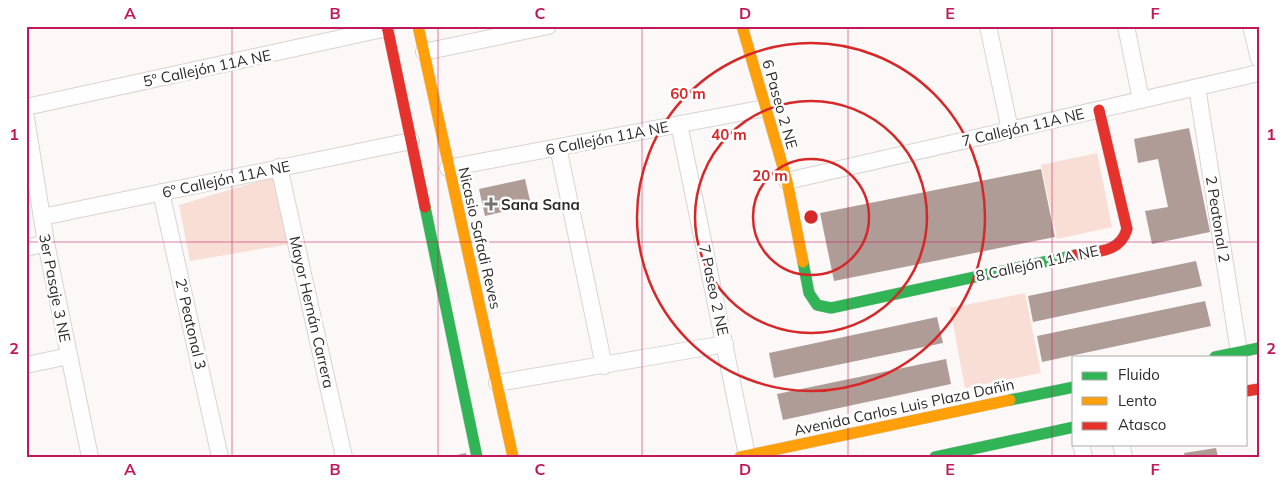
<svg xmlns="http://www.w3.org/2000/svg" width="1285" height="483" font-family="Mulish,sans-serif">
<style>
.green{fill:#f8ded5}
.building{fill:#af9c97}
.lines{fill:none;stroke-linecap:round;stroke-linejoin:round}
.street-casing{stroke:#d7d4d3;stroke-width:18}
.fast-casing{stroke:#d7d4d3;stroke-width:12}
.slow-casing{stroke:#d7d4d3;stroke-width:12}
.jam-casing{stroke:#d7d4d3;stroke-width:12}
.street{stroke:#fefefe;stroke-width:16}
.fast{stroke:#30b455;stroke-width:11}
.slow{stroke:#ff9f0a;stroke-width:11}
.jam{stroke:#e5322d;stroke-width:11}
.grid{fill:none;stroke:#c2185b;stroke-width:1;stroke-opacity:0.55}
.ring{fill:none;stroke:#d62828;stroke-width:2.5}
.poi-dot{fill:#757372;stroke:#fff;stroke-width:2}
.labels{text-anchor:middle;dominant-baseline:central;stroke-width:5;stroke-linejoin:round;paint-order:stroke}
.street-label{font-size:15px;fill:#2d2c2b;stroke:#fff}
.poi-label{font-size:15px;font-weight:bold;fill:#2d2c2b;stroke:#fff;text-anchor:start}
.centre{fill:#d62828;stroke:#fff;stroke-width:2.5}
.ring-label{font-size:15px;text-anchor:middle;font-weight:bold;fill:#d62828;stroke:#fff;stroke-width:5;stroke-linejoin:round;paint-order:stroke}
.neatline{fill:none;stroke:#c2185b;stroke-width:2}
.grid-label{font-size:16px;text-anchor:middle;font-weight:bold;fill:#c2185b}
</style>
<rect width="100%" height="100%" fill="#fbf8f7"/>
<!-- green -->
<path class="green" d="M1097,153l15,74 -55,12 -16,-74z
M273,177l17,67 -100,17 -11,-56z
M1025,293l16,80 -76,15 -15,-80z"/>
<!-- building -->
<path class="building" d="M1189,128l21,104 -58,12 -7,-33 23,-4 -10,-48 -20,4 -4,-24z
M1041,169l14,68 -221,44 -14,-68z
M525,179l6,26 -46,11 -6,-27z
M1196,261l6,25 -169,36 -5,-26z
M1205,301l6,25 -169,36 -5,-26z
M937,317l6,26 -169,35 -5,-25z
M946,359l5,25 -168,36 -6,-26z
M1216,448l2,9h-33l-1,-4z
M466,453l1,4h-15v-1z"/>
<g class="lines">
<defs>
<path id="street" d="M988,26l22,104
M1126,26l15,74
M1251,26l8,33
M424,52l124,-26
M1197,87l42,265
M26,107l361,-79
M26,118l20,125 44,214
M679,124l68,331
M558,147l46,219
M279,167l65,290
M448,168l317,-60
M787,181l472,-108
M161,192l59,265
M42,217l369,-76
M26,248l20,-5
M26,365l43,-9
M497,383l228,-39
M1081,444l3,13
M1121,444l3,13"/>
<path id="fast" d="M425,207l52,250
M803,262l6,31 8,12 14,3 245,-53
M1215,357l44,-9
M1010,400l64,-13
M935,457l139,-30"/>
<path id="slow" d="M418,26l95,431
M742,26l45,155 16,81
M740,457l270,-57"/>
<path id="jam" d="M387,26l38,181
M1076,255c22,-4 44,-2 51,-26l-28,-119
M1246,391l13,-2"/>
</defs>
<!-- street casing -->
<use href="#street" class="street-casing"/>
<!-- fast casing -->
<use href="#fast" class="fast-casing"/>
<!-- slow casing -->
<use href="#slow" class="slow-casing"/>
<!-- jam casing -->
<use href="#jam" class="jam-casing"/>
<!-- street -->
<use href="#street" class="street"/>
<!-- fast -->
<use href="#fast" class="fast"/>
<!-- slow -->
<use href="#slow" class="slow"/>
<!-- jam -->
<use href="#jam" class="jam"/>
</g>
<!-- grid -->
<path class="grid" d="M232,26v431M438,26v431M642,26v431M848,26v431M1052,26v431M26,242h1233"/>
<!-- distance rings -->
<g class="ring">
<circle cx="811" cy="217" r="58"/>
<circle cx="811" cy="217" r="116"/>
<circle cx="811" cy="217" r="174"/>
</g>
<!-- markers -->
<path class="poi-dot" d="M488.5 196.5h5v5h5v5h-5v5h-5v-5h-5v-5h5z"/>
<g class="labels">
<!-- street labels -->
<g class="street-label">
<text transform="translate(207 68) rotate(-12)">5º Callejón 11A NE</text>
<text transform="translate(780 104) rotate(74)">6 Paseo 2 NE</text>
<text transform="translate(1023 127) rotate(-13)">7 Callejón 11A NE</text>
<text transform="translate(607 138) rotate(-11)">6 Callejón 11A NE</text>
<text transform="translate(226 179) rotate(-12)">6º Callejón 11A NE</text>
<text transform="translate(1218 219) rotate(81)">2 Peatonal 2</text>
<text transform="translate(480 238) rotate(77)">Nicasio Safadi Reves</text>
<text transform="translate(1037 263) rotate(-12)">8 Callejón 11A NE</text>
<text transform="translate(55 288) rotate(79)">3er Pasaje 3 NE</text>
<text transform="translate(714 290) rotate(78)">7 Paseo 2 NE</text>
<text transform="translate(312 312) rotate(77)">Mayor Hernán Carrera</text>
<text transform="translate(191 324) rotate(77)">2º Peatonal 3</text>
<text transform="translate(904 407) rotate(-12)">Avenida Carlos Luis Plaza Dañin</text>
</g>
<!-- poi labels -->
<g class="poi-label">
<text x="501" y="204">Sana Sana</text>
</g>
</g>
<circle cx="811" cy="217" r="8" class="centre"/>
<g class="ring-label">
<text x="688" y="99">60 m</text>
<text x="729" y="140">40 m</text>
<text x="770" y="181">20 m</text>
</g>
<!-- border -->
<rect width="1285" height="483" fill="none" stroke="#ffffff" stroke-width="55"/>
<!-- legend -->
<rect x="1072" y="356" width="175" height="90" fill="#ffffff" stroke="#ababaa"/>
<rect x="1082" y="372" width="25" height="8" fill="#30b455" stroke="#ababaa"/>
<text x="1118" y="380" font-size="15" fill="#2d2c2b">Fluido</text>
<rect x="1082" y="397" width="25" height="8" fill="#ff9f0a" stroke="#ababaa"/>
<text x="1118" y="406" font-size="15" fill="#2d2c2b">Lento</text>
<rect x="1082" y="422" width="25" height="8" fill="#e5322d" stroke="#ababaa"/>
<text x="1118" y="430" font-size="15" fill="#2d2c2b">Atasco</text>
<rect x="28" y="28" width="1230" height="428" class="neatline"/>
<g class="grid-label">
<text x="130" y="19">A</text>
<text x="335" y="19">B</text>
<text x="540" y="19">C</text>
<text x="745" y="19">D</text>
<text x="950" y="19">E</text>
<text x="1155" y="19">F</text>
<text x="14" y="140">1</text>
<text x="1271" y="140">1</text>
<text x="14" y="354">2</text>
<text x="1271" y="354">2</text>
<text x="130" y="475">A</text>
<text x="335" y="475">B</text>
<text x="540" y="475">C</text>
<text x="745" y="475">D</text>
<text x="950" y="475">E</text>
<text x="1155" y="475">F</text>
</g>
</svg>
